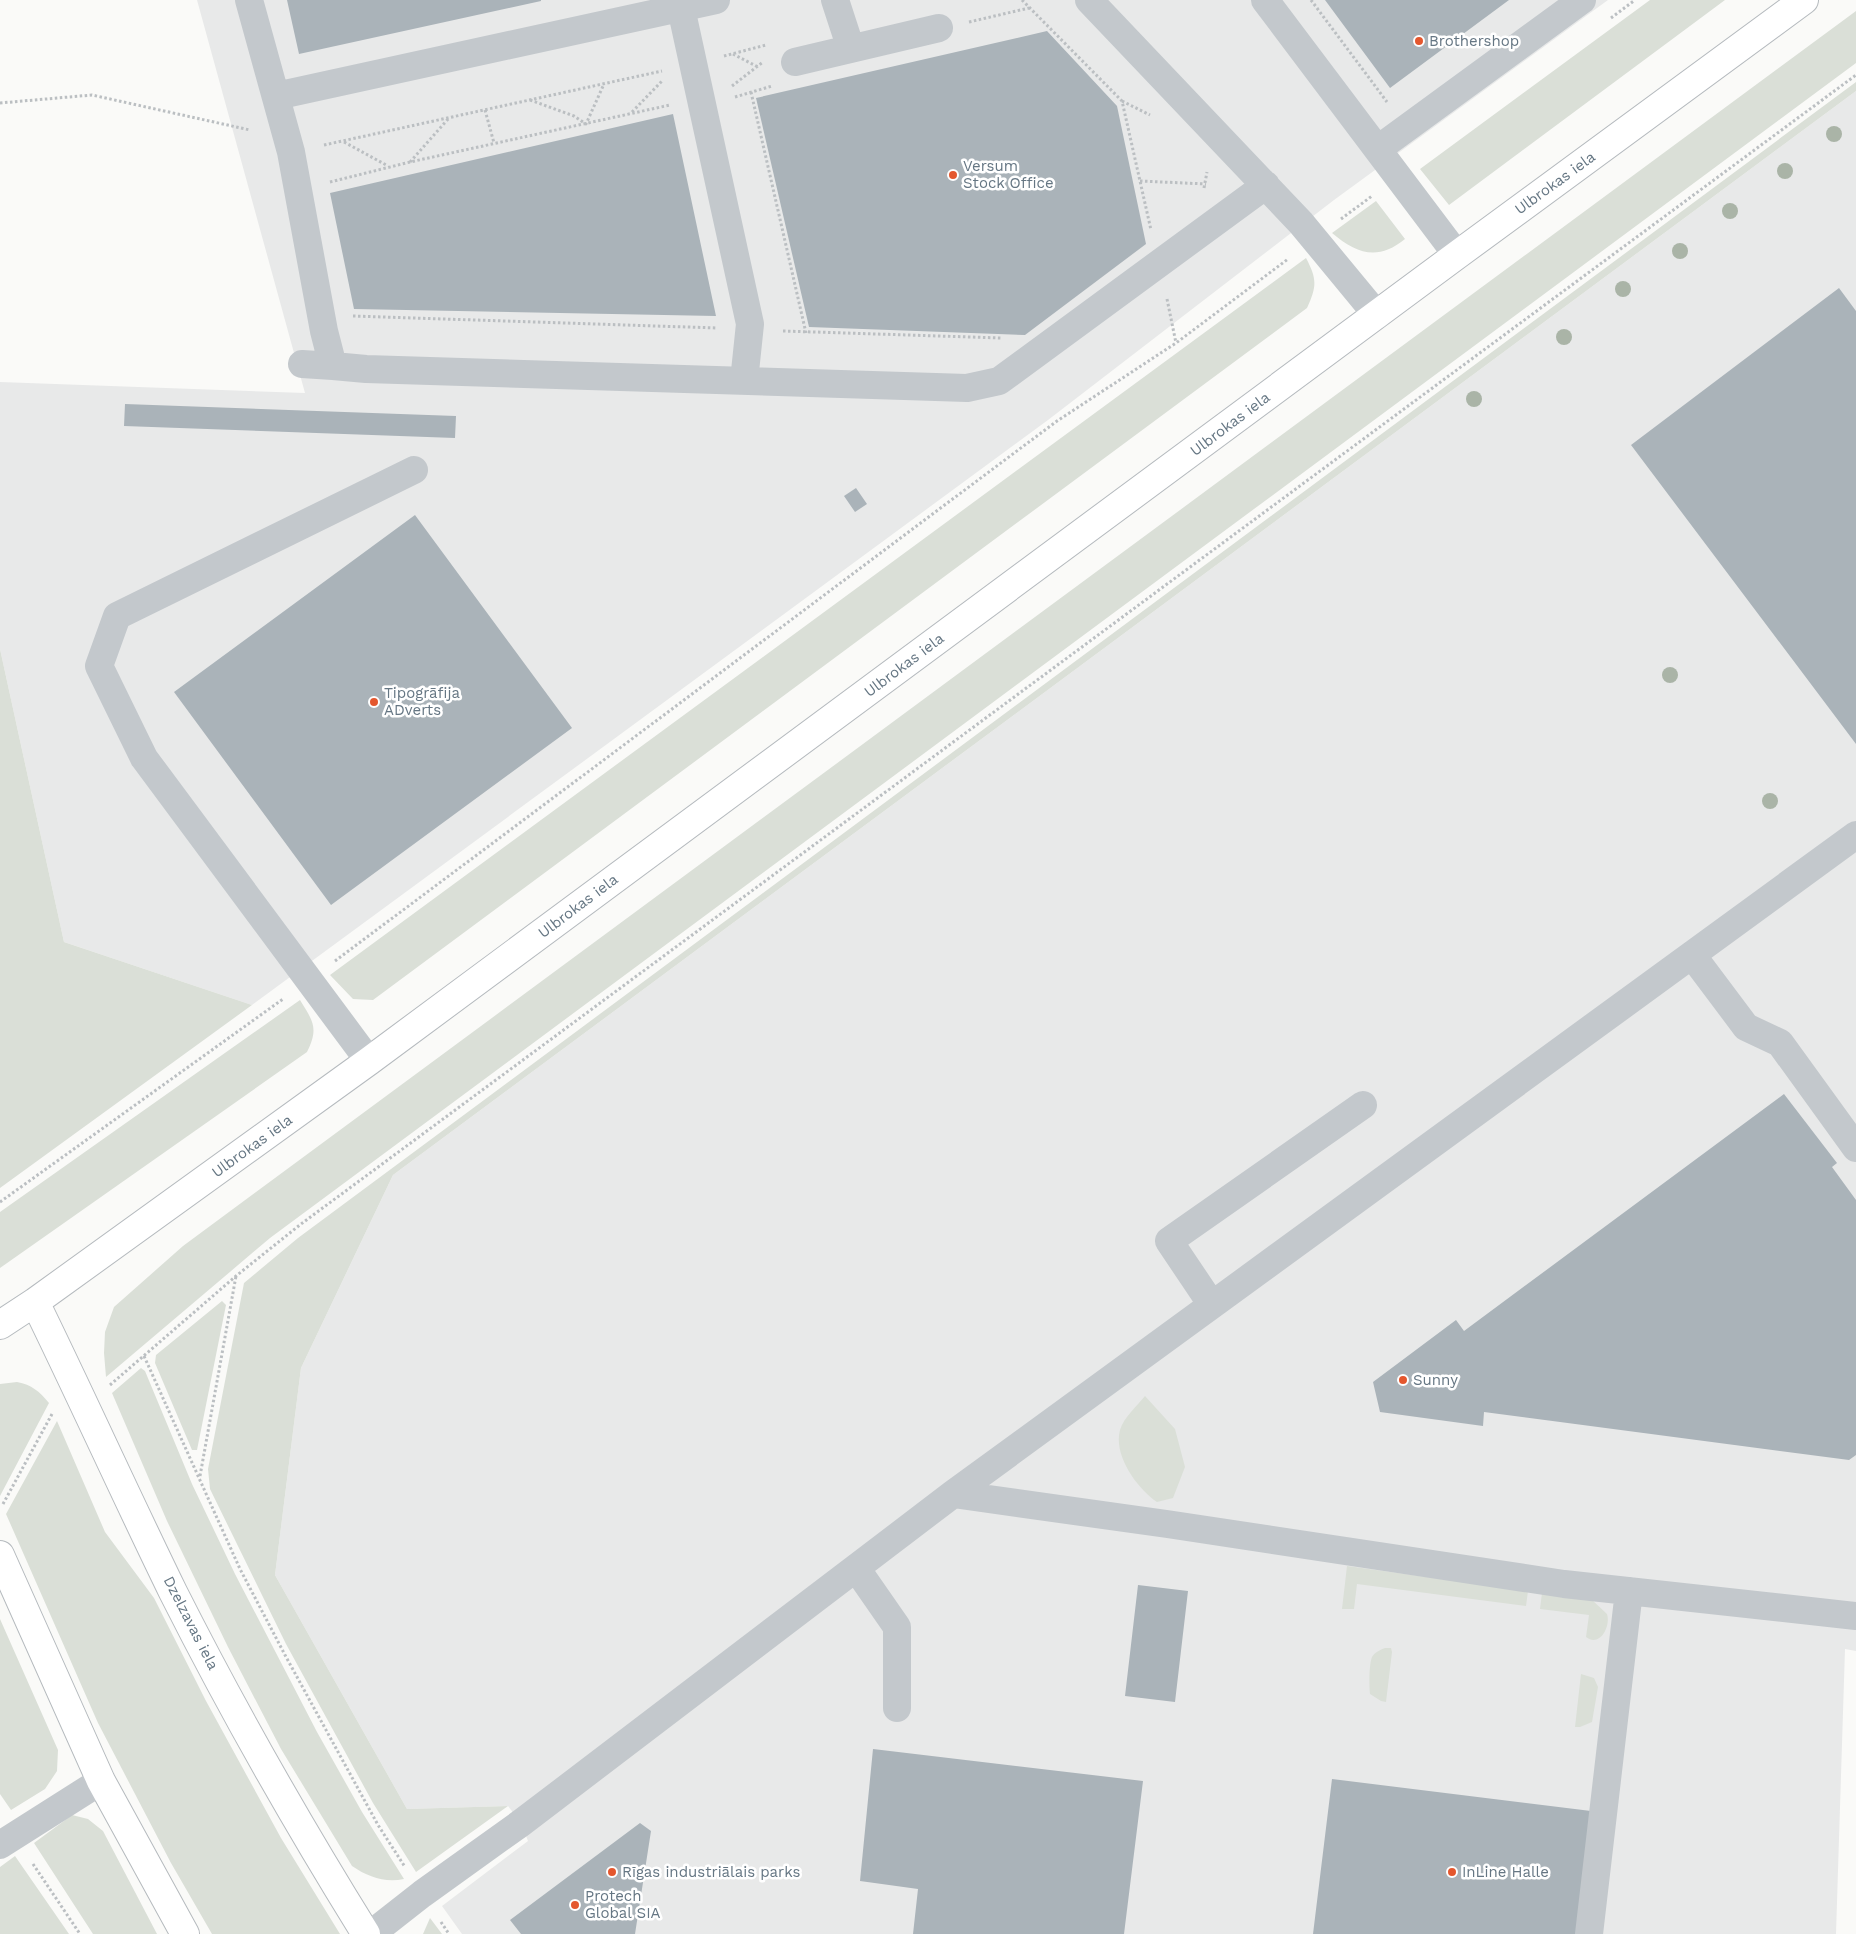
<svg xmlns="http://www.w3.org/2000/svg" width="1856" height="1934" font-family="'Work Sans',sans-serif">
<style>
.built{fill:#e8e9e9}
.green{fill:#dadfd7}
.building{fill:#aab3b9}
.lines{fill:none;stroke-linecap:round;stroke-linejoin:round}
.major-casing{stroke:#b5babe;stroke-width:30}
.path{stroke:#bbbfc2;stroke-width:3;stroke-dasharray:2.5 2.5;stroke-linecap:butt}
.minor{stroke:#c3c8cc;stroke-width:28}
.major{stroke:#fff;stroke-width:28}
.tree{fill:#aab4a7}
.poi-dot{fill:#e4572e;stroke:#fff;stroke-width:2}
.labels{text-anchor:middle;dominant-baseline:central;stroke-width:5;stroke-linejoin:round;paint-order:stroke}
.poi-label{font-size:15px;fill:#657683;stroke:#fff;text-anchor:start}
.street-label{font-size:15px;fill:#657683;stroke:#fff}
</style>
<rect width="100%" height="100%" fill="#fafaf8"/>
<!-- built -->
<path class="built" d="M197,0h1411l-274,200 -286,220 -796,585 -188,-63 -64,-293v-267l305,11z
M1856,91v1560l-11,-2 -9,285h-1374l-20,-28 86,-65 -7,-18 -13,-17 -101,3 -132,-234 26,-207 92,-193z"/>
<!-- green -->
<path class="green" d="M1650,0h75l-276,205 -29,-36z
M1856,11v52l-1586,1175 -164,139 -2,-24 1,-21 9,-25 69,-61z
M1856,82v9l-1463,1084 -92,193 -26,207 132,234 101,-3 -92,66 -43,-69 -87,-159 -76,-155 -2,-20 36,-186 54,-45z
M1376,201l29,38c-27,22 -48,15 -73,-6z
M1306,258c11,21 11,28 1,50l-934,692 -20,-1 -23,-24z
M0,649l64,293 188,63 -252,183z
M300,1000c13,21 19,28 7,52l-307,216v-56z
M222,1301l4,4 -29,145h-5l-37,-87 1,-8z
M141,1368l4,3 47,113 43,90 82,158 45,80 42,67c-19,4 -36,-2 -52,-13l-71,-117 -53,-102 -61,-126 -55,-128z
M17,1382c15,3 22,9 32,21l-49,93v-112z
M1145,1396l30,33 10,38 -12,31 -16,4c-19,-13 -44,-46 -37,-72 4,-13 17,-24 25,-34z
M57,1421l48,111 49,66 52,103 75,137 59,96h-128l-41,-71 -73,-140 -92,-209z
M1347,1566l181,25 -2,15 -169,-22 -3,25h-12z
M1542,1593l49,6 16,15c4,12 -7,34 -21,23l3,-22 -49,-6z
M0,1619l58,131 -1,21 -12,18 -34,21 -11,-16z
M1385,1648h6l1,4 -6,50 -5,-1 -11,-7c-1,-8 -1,-30 2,-37 3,-5 8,-7 13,-9z
M1581,1674l13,4 4,9 -6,35 -12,5h-5z
M72,1815l16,4 15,12 54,103h-64l-59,-91z
M15,1856l54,78h-69v-67z
M430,1918l12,16h-19z"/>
<!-- building -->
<path class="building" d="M287,0h254v1l-242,53z
M1325,0h184l-119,88z
M1047,31l70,75 29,138 -121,91 -216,-8 -53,-229z
M673,114l43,202 -362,-7 -24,-116z
M1839,288l17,23v433l-225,-299z
M125,404l331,12 -1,22 -331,-12z
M856,488l11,16 -12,8 -11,-16z
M415,515l157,213 -241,177 -157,-213z
M1784,1094l53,69 -5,4 24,33v255l-7,5 -365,-48 -1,14 -103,-14 -7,-30 83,-62 8,11z
M1138,1585l50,6 -13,111 -50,-6z
M873,1749l270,32 -19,153h-211l5,-45 -58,-8z
M1332,1779l259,32 -15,123h-263z
M640,1823l11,8 -16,103h-114l-11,-14z"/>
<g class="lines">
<defs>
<path id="major" d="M35,1302c47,96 91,194 138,290 59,117 124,231 193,342
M0,1325l35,-23 334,-241 1088,-806 347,-255
M0,1555l101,226 84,153"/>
</defs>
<!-- major casing -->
<use href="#major" class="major-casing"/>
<!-- path -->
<path class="path" d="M1022,0l100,101 29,129
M1311,0l76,102
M1611,18l24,-18
M969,22l60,-14
M733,54l25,13
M724,56l42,-11
M732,86l31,-24
M751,92l55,241
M735,97l37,-11
M530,100l44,16 12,8 18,-40
M1122,101l28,14
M0,103l92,-8 158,35
M485,110l9,33
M632,112l30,-31
M344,142l44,24
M324,145l338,-74
M410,162l39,-44
M1140,181l66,3
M330,182l80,-20 260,-57
M1204,188l3,-16
M1341,219l31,-23
M1167,299l9,44
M353,316l364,12
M783,331l218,7
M335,961l722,-540 119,-78 112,-84
M0,1202l283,-203
M144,1356l96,213 45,86 93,170 27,42
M110,1385l126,-109 65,-52 1555,-1149
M200,1476l36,-200
M3,1504l49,-90
M33,1864l47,70
M441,1922l8,12"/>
<!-- minor -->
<path class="minor" d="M249,0l42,152 33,179 9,35 33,3 601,19 32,-7 267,-196
M835,0l16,49
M1089,0l212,223 76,92
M1265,0l192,255
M681,8l69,316 -6,57
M795,62l144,-34
M276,96l440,-96
M1378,149l204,-149
M302,364l31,2
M1692,955l54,72 34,16 76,105
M369,1061l-225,-303 -45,-92 18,-50 297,-146
M1212,1305l-43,-64 194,-136
M953,1494l214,30 397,60 292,32
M856,1568l41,59v81
M0,1845l101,-64
M371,1934l51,-40 99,-71 432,-329 903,-659
M1589,1934l40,-343"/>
<!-- major -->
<use href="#major" class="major"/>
</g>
<!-- trees -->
<g class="tree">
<circle cx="1834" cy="134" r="8"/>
<circle cx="1785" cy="171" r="8"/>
<circle cx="1730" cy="211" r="8"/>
<circle cx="1680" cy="251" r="8"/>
<circle cx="1623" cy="289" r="8"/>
<circle cx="1564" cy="337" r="8"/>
<circle cx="1474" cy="399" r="8"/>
<circle cx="1670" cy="675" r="8"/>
<circle cx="1770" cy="801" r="8"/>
</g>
<!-- markers -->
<g class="poi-dot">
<circle cx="1419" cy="41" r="5"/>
<circle cx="953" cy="175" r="5"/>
<circle cx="374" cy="702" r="5"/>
<circle cx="1403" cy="1380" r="5"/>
<circle cx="612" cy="1872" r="5"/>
<circle cx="1452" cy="1872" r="5"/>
<circle cx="575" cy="1905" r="5"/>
</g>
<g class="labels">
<!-- poi labels -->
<g class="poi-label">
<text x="1429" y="41">Brothershop</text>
<text x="963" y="166">Versum<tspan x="963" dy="17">Stock Office</tspan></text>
<text x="384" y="693">Tipogrāfija<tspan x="384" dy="17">ADverts</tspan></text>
<text x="1413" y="1380">Sunny</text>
<text x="622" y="1872">Rīgas industriālais parks</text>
<text x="1462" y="1872">InLine Halle</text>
<text x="585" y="1896">Protech<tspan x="585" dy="17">Global SIA</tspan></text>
</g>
<!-- street labels -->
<g class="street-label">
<text transform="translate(1555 183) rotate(-36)">Ulbrokas iela</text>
<text transform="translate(1230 424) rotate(-37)">Ulbrokas iela</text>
<text transform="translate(904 665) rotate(-37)">Ulbrokas iela</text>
<text transform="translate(578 906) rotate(-37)">Ulbrokas iela</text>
<text transform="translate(252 1146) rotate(-36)">Ulbrokas iela</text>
<text transform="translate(191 1623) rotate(63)">Dzelzavas iela</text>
</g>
</g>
</svg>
